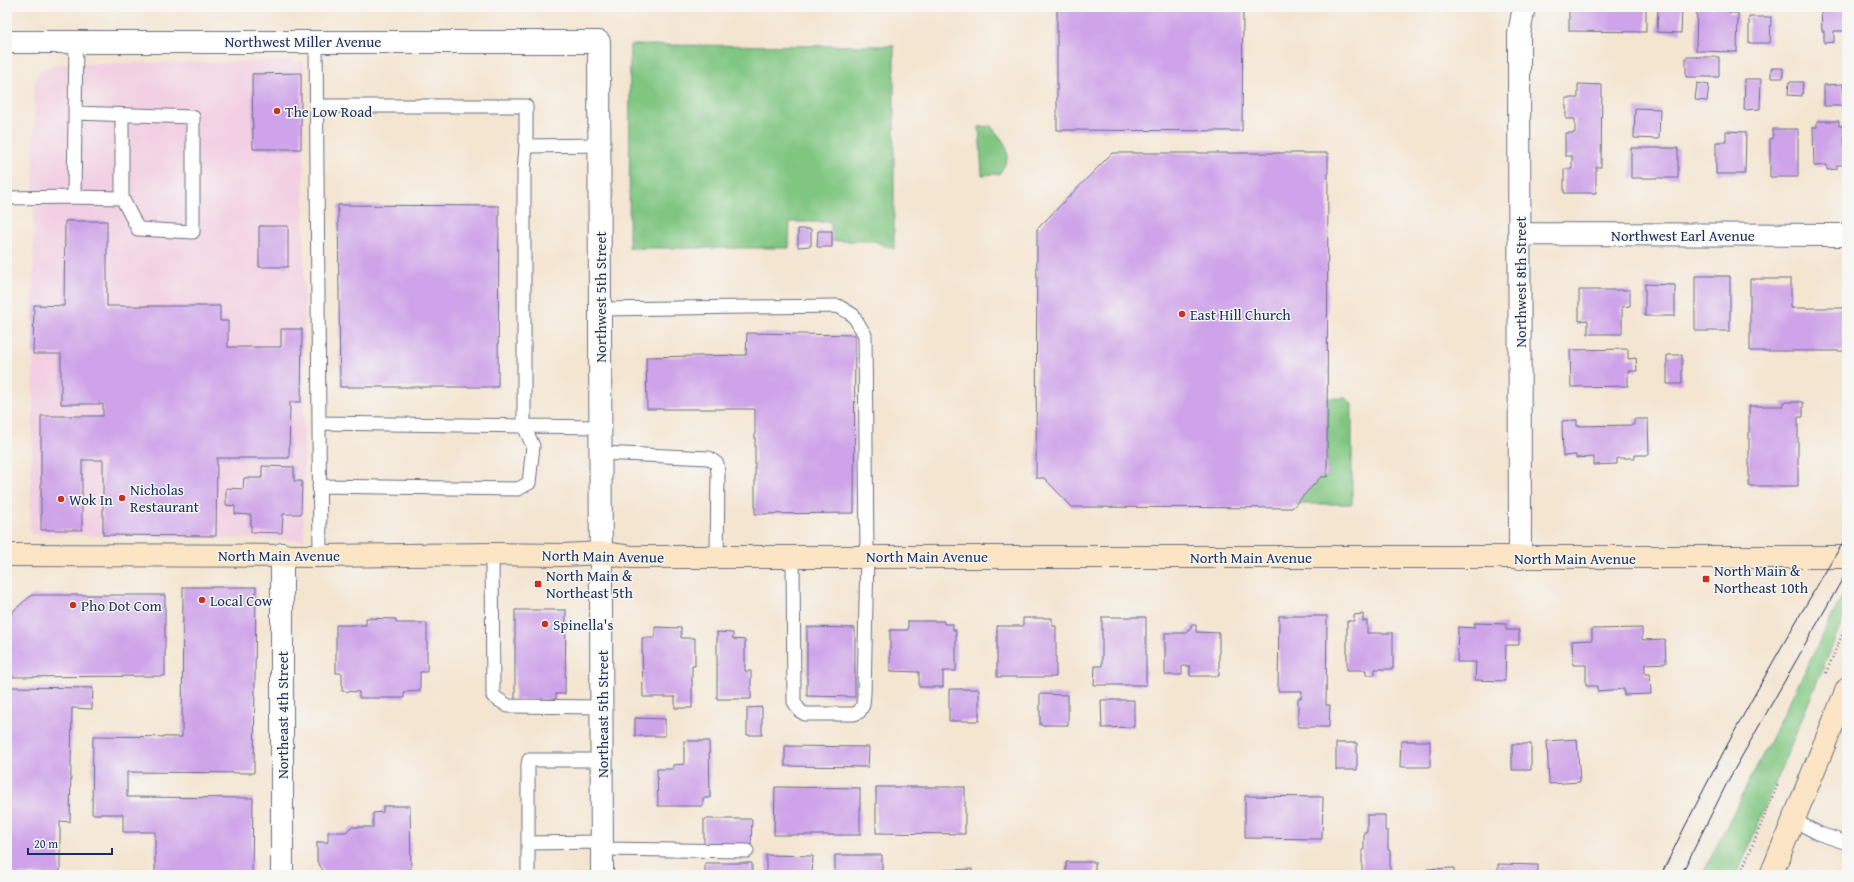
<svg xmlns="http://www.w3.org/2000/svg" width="1854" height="882" font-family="'Gentium Book Plus',serif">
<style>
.built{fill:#f2cfe2}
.green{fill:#80c681;stroke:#4e7a70}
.building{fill:#cea3e9}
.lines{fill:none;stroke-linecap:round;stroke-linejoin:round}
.lane-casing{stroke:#676f86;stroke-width:15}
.street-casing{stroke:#676f86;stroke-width:24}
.secondary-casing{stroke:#676f86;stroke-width:24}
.path{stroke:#676f86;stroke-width:2.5;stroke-dasharray:1 3;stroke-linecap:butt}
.lane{stroke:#fff;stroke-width:13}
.street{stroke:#fff;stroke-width:22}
.secondary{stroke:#fce5c4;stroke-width:22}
.tram{stroke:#1b2f5e;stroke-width:1}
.poi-dot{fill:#c8321e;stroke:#f6f6f2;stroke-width:1.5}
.labels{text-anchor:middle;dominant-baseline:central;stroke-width:3;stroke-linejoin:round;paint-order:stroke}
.street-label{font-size:15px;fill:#1b2f5e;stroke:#f6f6f2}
.poi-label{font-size:15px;fill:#1b2f5e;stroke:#f6f6f2;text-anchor:start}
</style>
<rect width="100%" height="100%" fill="#f6f6f2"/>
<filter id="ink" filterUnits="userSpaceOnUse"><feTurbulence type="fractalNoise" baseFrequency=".025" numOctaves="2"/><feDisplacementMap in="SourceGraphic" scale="8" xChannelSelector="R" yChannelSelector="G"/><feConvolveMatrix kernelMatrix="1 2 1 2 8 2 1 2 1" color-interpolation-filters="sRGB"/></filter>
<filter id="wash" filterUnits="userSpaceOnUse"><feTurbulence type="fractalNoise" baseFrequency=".012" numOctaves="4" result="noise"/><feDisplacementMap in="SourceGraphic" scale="16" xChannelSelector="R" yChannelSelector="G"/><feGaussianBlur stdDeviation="0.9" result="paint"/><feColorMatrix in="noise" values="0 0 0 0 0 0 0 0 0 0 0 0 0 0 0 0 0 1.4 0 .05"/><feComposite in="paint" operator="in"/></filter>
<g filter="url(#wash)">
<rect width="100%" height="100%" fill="#f4e5d1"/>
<!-- built -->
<path class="built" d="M304,61v479l-274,-6 3,-121 1,-330 6,-13 14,-6z"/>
<!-- green -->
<path class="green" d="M630,45l264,1v203l-20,-8h-43v-19h-41l-1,26h-160z
M991,126c16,20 24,25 8,48l-17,1 -3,-48z
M1328,398h18l6,6v100h-57l26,-27h6z
M1842,597l4,14 -4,11 -105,253h-35z"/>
<g id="blocks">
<!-- building -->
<path class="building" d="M1057,7h186l-1,124 -185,-1z
M1569,7h77v25l-77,-1z
M1658,7h24l-1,26 -24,-1z
M1697,7h33l-1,6h9l-1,39 -41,-1z
M1821,7h26v24h-13v11l-10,1v-12h-2z
M1749,17h22l-1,26h-21z
M1686,57h33v20h-33z
M1771,68h12v10h-12z
M301,73v76h-48l-1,-75z
M1745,79h16l-1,30 -16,1z
M1789,82h14l-1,14 -14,-1z
M1697,83l12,2 -2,16 -12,-1z
M1578,84l24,1 -1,82h-5v26h-32v-24h8v-13h-7v-23h10v-14h-9v-21h12z
M1843,84l1,22h-20v-21z
M1635,108l25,1 -1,30 -25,-1z
M1817,121h22v5h5l1,39h-8v4l-10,1v-5l-13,1 -1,-39h4z
M1773,129h25v48h-28v-39l3,1z
M1726,131l20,1 -1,42h-29v-32h10z
M1631,148h47v30h-47z
M1112,153h216l-1,324h-6l-29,31 -220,-1 -28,-29h-8l1,-249z
M338,205l161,1 -1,181h-158z
M65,221h42v85h113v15h8v26h53v-18h21l-1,73h-11l-1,56h-72l-1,78 -113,-1v-75h-21v70h-41v-114h62v-12h-42v-50h-28l1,-49 30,1z
M259,226h29v41h-29z
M798,229h13v17l-13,1z
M818,231h14v16h-15z
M1695,276h35v55h-35z
M1750,279h41v29h56v43h-97z
M1645,284l30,1v31h-30z
M1579,290h51v16l-8,1v27h-34v-14l-9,1z
M747,333l108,2 -1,178 -99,1v-105h-108l-1,-52 100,-2z
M1628,349v10l8,-1 1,13h-9v15l-57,1 -1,-37z
M1667,355h15v29h-15z
M1783,402h20v15h-5v69h-49v-80h34z
M1634,419h14l1,36h-14v3h-18v6l-23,1v-8l-18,1v-3l-13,1 -1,-35 15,-1v6l57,-1z
M262,466l32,1v14h8l-1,33h-18l-1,19 -31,-1v-17l-16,-1v-8l-9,-1v-17l17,1 1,-11h18z
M183,587h73l-2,186 -127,-1v25l126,1 -1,77h-97v-43h-32v-18h-31l1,-78 89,1z
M32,595h133v81l-158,1v-55l6,-11z
M515,610h51l-1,84h-9v5l-41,1z
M1363,614v7h4v12h26v36h-18v6h-9v-5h-19v-49h7v-6z
M1279,616h48l-1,89h4l-1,22h-31v-29h3l1,-7h-24z
M1102,617h44v68h-52l1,-19h7z
M366,618l30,1v4h31v49h-7v19l-16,1v6h-45v-6l-17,-1v-18h-6v-48h30z
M1023,618h29v8h4v51h-59v-51h26z
M908,621h36v3h9v6h3v41h-13v16h-24v-15l-29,-1v-41h18z
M1474,623l32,1v6h13v15h-13l-1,36 -30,-1 1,-18h-19l1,-35 16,1z
M1191,625h5v7l23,1v43h-29v-10h-8v9h-17v-42h22l1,-4h3z
M655,627l26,1v10h14v28h-3v42h-17v-11h-32l-1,-59h13z
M807,627l48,1v69l-48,-1z
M1642,628v12l23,-1 1,24 -21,1v10h5l1,20 -27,1v-6l-27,2v-5h-11v-21h-13l-1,-24 20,-1v-11z
M717,632l16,1v6l12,1v31h6v28h-34z
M7,687l86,1 -1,21 -20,-1 -2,114 -10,-1v54h-53z
M949,689h30v32h-30z
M1040,694l28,1v30h-28z
M1101,700h33v27l-32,1z
M762,707v28h-15v-27z
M635,718l30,1v17h-30z
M1577,739l3,43 -31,2 -2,-43z
M684,741h25l1,57h-7v8h-45l-1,-37h16v-4l11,-1z
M1401,741h29v26h-30z
M1336,743h21v27h-21z
M1512,744h19v26h-19z
M785,746l84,1 -1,20 -83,-1z
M775,787l85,1v47h-86z
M876,787h89v47l-89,-1z
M1245,796l78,1 -1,42 -77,-1z
M383,806h27l1,69h-85l-9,-14v-19h11v-10h18l5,-5h22v-14l10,-1z
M1367,815h18v16h3v19h2v25h-28v-25h2v-18h3z
M704,819h48l-1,26 -47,-1z
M766,855l47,1 -1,19h-46z
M835,855h47v20h-47z
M1066,862h29v13h-29z
M705,863h47v12h-47z
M1498,864l40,1v10h-40z
M1454,868v7h-27v-6z
M972,869v6h-28v-5z"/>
</g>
</g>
<g filter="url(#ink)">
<use href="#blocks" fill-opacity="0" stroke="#676f86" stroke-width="1"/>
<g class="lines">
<defs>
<path id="lane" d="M316,42l4,514
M316,106h210v40l73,-1
M75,113l118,4v115l-55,-3 -16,-31v-83
M526,146l-2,25v255l77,1
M74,197l48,1
M7,198l67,-1 2,-156
M600,309l238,-3 15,9 12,20 2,221 -3,138 -1,11 -4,7 -5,2h-49l-5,-3 -6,-9 -1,-146
M319,423l205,3 9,20 -4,37 -11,6 -199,-3
M601,453l108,5 8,6 1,9 -1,84
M492,554l1,142 15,10 94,1
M1793,820l27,14 27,9
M528,843l74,-1
M602,849l145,2
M528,875v-111l1,-4h73"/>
<path id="street" d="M7,42h592l3,833
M1520,234l327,1
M282,554v321
M1520,558l-1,-524 5,-27"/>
<path id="secondary" d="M7,555l313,1 172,-2 71,1 39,-2 30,4h1215
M1771,875l76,-186"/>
</defs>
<!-- lane casing -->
<use href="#lane" class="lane-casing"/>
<!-- street casing -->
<use href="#street" class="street-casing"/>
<!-- secondary casing -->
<use href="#secondary" class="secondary-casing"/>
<!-- path -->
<path class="path" d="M1826,673l21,-50
M1740,875l38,-91"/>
<!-- lane -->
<use href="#lane" class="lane"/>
<!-- street -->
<use href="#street" class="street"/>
<!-- secondary -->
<use href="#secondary" class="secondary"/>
<!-- tram -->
<path class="tram" d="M1661,875c56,-116 119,-229 186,-339
M1681,875l48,-96 118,-208"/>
</g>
</g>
<!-- markers -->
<g class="poi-dot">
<circle cx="277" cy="111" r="4"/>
<circle cx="1182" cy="314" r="4"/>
<circle cx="122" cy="498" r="4"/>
<circle cx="61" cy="499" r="4"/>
<rect x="1702" y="575" width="8" height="8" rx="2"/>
<rect x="534" y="580" width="8" height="8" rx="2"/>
<circle cx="202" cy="600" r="4"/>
<circle cx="73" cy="605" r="4"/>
<circle cx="545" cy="624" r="4"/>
</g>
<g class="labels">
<!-- street labels -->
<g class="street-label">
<text x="303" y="41">Northwest Miller Avenue</text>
<text x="1683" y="235">Northwest Earl Avenue</text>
<text transform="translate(1520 282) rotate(-90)">Northwest 8th Street</text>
<text transform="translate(600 297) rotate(-90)">Northwest 5th Street</text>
<text x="279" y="555">North Main Avenue</text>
<text transform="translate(603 556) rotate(1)">North Main Avenue</text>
<text x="927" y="556">North Main Avenue</text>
<text x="1251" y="557">North Main Avenue</text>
<text x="1575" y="558">North Main Avenue</text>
<text transform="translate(602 714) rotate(-90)">Northeast 5th Street</text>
<text transform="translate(282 715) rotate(-90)">Northeast 4th Street</text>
</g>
<!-- poi labels -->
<g class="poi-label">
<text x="285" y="111">The Low Road</text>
<text x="1190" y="314">East Hill Church</text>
<text x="130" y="489">Nicholas<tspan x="130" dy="17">Restaurant</tspan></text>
<text x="69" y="499">Wok In</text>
<text x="1714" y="570">North Main &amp;<tspan x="1714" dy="17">Northeast 10th</tspan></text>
<text x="546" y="575">North Main &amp;<tspan x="546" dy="17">Northeast 5th</tspan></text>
<text x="210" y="600">Local Cow</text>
<text x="81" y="605">Pho Dot Com</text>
<text x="553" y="624">Spinella's</text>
</g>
</g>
<!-- margin -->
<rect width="1854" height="882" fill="none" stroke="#f6f6f2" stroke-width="24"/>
<!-- scale -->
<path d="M28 848v6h84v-6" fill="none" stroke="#1b2f5e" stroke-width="2"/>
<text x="34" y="848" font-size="12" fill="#1b2f5e" stroke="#f6f6f2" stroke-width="3" paint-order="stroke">20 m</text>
</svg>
